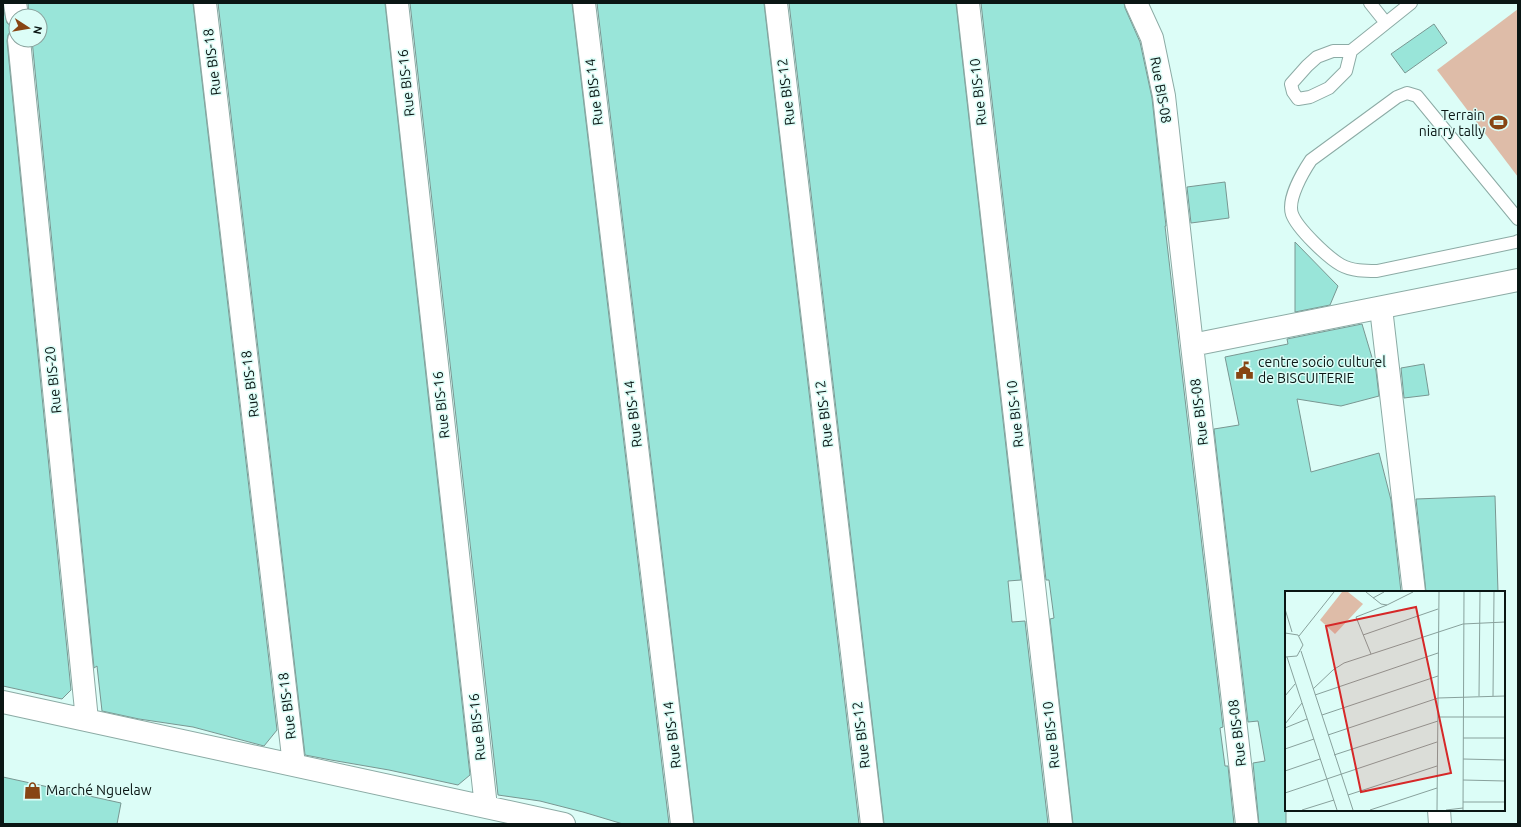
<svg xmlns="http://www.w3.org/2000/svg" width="1521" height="827" font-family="Ubuntu,sans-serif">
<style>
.pitch{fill:#debca8}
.building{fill:#99e5d9;stroke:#799792}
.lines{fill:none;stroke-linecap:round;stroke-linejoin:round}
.lane-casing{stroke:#8caba5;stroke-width:14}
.street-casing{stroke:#8caba5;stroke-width:24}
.lane{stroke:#fff;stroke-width:12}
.street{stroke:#fff;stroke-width:22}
.labels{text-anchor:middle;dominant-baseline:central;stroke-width:3;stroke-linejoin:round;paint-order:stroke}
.street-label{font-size:14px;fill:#0a1614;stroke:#dcfdf7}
.poi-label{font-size:14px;fill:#0a1614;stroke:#dcfdf7;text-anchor:start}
.inset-road{fill:none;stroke:#88a19c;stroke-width:1}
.view{fill:#d62828;fill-opacity:0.15;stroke:#d62828;stroke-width:2}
.inset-edge{fill:none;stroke:#0a1614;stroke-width:2}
</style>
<rect width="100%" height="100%" fill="#dcfdf7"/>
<!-- pitch -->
<path class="pitch" d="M1518,9v168l-81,-107z"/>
<!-- building -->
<path class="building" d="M28,3h165l84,727 -13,16 -71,-19 -54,-8 -37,-8 -5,-45 -3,2 -62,-628h8v-24h-11z
M218,3h167l85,772 -12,10 -69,-15 -58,-10 -26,-5z
M410,3h162l97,821h-46l-40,-12 -43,-11 -42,-6z
M597,3h167l95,821h-165z
M789,3h167l65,577 -13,1 4,41 13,-1 23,203h-164z
M981,3h143l1,5 15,34 12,56 14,128h-1l58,501 -3,1 5,38h3l6,58h-161l-23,-205 4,-1 -5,-38h-3z
M3,7l4,16 5,4 4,1 -5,2 -3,5 -1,6 64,649 -9,9 -59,-13z
M1434,24l13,19 -42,30 -14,-19z
M1225,182l4,36 -38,5 -4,-36z
M1295,242l43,44 -8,19 -35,7z
M1362,324l14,47 3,25 -38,10 -44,-7 14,73 68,-19 12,47 10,92h-115v232h-27l-6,-61 12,-2 -7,-40 -10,1 -34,-293 25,-4 -14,-68 63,-13 -1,-5z
M1424,364l5,31 -25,3 -3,-30z
M1495,496l3,96h-72l-10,-93z
M3,777l118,26 -4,21h-114z"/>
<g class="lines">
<defs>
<path id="lane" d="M1370,3l16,20
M1351,51l-5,20 -17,17 -19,9 -12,2 -5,-7 -2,-8 16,-18 10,-9 16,-6h18l60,-48
M1518,219l-101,-123 -10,-3 -10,4 -86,63c-8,12 -24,39 -19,54 5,14 35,43 49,51 11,6 24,6 36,6l139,-29 2,-1"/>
<path id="street" d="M15,3l2,13
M205,3l89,762
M397,3l89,804
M584,3l98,821
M776,3l96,821
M968,3l93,821
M1136,3l16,35 12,58 28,249 55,479
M19,40l68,680
M1381,308l33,284
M1192,345l326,-65
M3,702l561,122
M1439,810l1,14"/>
</defs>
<!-- lane casing -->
<use href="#lane" class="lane-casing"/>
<!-- street casing -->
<use href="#street" class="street-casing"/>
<!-- lane -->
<use href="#lane" class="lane"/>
<!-- street -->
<use href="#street" class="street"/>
</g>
<!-- icons -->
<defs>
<symbol id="stadium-bare" viewBox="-9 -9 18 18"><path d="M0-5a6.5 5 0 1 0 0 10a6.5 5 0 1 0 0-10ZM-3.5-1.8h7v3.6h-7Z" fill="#874513" stroke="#dcfdf7" stroke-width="2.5" paint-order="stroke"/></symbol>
<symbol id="civic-bare" viewBox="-9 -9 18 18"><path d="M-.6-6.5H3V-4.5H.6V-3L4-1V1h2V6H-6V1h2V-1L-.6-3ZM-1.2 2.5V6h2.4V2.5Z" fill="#874513" stroke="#dcfdf7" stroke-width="2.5" paint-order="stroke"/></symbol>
<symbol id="shop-bare" viewBox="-9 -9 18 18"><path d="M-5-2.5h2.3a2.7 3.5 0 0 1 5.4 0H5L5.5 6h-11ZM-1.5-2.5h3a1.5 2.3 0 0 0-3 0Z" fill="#874513" stroke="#dcfdf7" stroke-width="2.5" paint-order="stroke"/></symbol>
</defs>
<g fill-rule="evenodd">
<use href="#stadium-bare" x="1486" y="110" width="25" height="25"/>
<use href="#civic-bare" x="1232" y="358" width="25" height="25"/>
<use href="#shop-bare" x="20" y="778" width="25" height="25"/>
</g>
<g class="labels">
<!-- street labels -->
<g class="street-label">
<text transform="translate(212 62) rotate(-97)">Rue BIS-18</text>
<text transform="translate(406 83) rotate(-96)">Rue BIS-16</text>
<text transform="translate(1161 90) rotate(80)">Rue BIS-08</text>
<text transform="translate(594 92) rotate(-97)">Rue BIS-14</text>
<text transform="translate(786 92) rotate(-97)">Rue BIS-12</text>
<text transform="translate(978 92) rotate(-96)">Rue BIS-10</text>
<text transform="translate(53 380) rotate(-96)">Rue BIS-20</text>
<text transform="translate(250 384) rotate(-97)">Rue BIS-18</text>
<text transform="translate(441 405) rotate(-96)">Rue BIS-16</text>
<text transform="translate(1199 412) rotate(-97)">Rue BIS-08</text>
<text transform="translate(633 414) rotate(-97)">Rue BIS-14</text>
<text transform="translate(824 414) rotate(-97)">Rue BIS-12</text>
<text transform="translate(1015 414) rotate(-96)">Rue BIS-10</text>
<text transform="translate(287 706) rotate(-97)">Rue BIS-18</text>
<text transform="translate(477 727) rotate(-96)">Rue BIS-16</text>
<text transform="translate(1237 733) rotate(-97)">Rue BIS-08</text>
<text transform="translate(672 735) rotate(-97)">Rue BIS-14</text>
<text transform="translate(861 735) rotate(-97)">Rue BIS-12</text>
<text transform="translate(1051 735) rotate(-96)">Rue BIS-10</text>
</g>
<!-- poi labels -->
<g class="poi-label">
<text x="1485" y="115" text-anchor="end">Terrain<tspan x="1485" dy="16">niarry tally</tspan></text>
<text x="1258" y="362">centre socio culturel<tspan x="1258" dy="16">de BISCUITERIE</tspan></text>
<text x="46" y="790">Marché Nguelaw</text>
</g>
</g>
<!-- overview -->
<g transform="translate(1285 591)">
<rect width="220" height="220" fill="#dcfdf7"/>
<path d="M57,1h6l15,12 -28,30 -15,-14z" fill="#debca8"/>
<path class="inset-road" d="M81,1l15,12 6,1 26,-13M88,7l11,-6M0,18l7,23M0,42l13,2 5,10 -6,11 -12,1M78,44l75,-26M14,45l35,-44M16,60l52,159M86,63l-15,-37 31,-12M2,66l50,153M28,98l20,-19 11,-7 119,-39 42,-2M30,104l123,-42M0,105l10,-12M194,105l1,-104M208,105l1,-104M37,124l116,-39M153,126h67M0,133l17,-21M0,137l22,-9M43,144l110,-37 67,-2M178,147h42M0,158l29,-10M49,164l104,-34M178,168l42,1M0,180l35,-12M178,189l42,1M0,202l152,-51M63,204l89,-29M178,211h42M17,219l32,-10M85,219l67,-22M152,219l2,-218M161,219l17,-2M178,219l1,-218"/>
<path class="view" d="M131,16l35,166 -90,19 -35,-166z"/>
<rect width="220" height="220" class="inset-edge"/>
</g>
<!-- border -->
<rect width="1521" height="827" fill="none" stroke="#0a1614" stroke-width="8"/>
<!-- north arrow -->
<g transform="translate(28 28) rotate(102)"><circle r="19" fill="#dcfdf7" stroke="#88a19c"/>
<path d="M0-3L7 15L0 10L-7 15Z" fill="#874513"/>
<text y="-6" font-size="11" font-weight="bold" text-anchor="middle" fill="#0a1614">N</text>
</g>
</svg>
